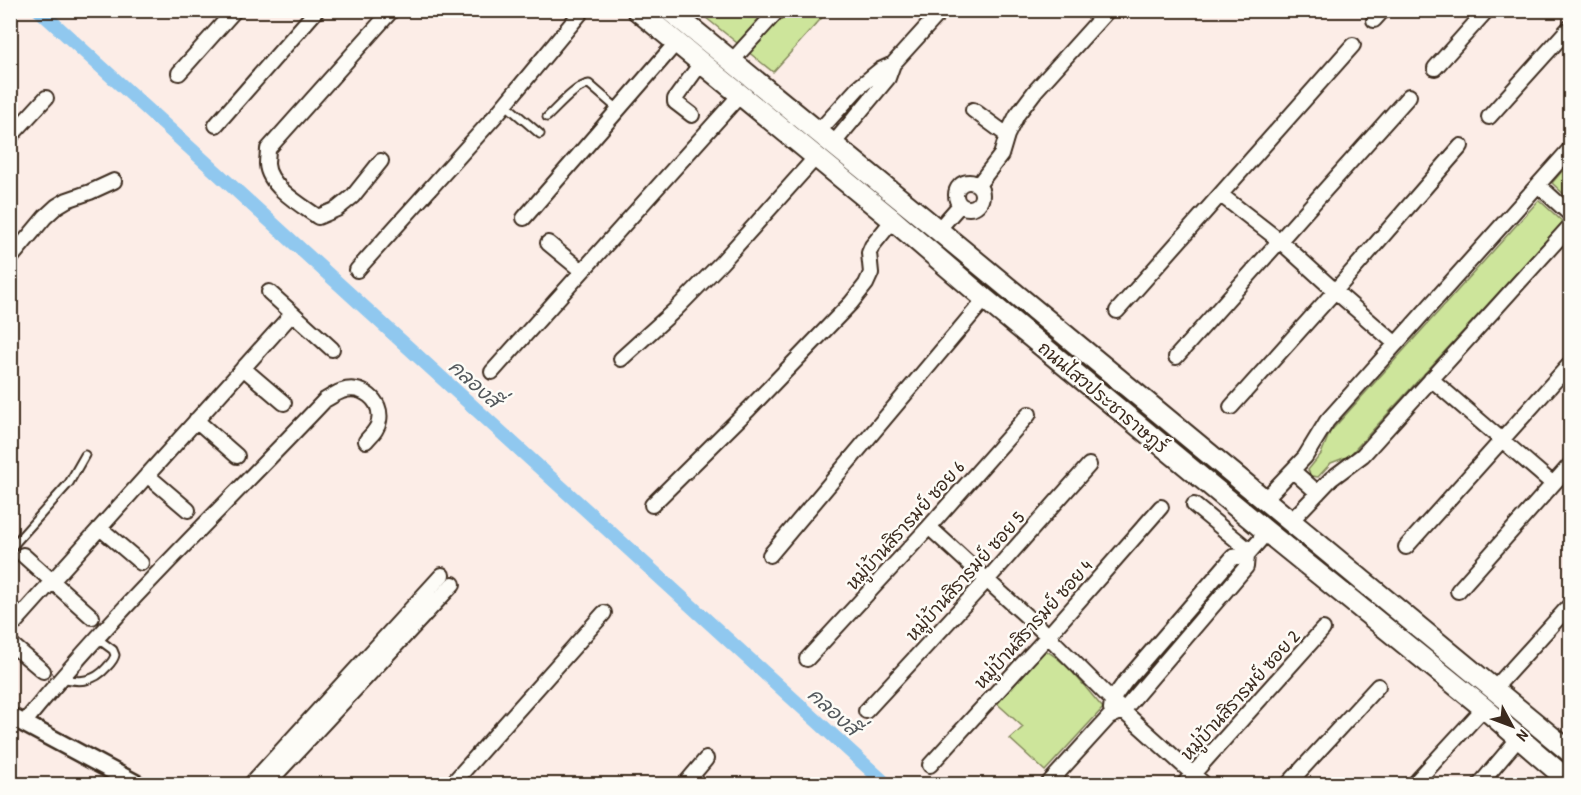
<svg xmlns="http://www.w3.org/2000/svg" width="1581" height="795" font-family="'Patrick Hand','Playpen Sans Thai',sans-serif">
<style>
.green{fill:#cde59b;stroke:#84885c;stroke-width:1.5}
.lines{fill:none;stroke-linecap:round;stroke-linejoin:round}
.canal{stroke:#90c8ef;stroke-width:14}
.service-casing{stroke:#3b2a1e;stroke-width:11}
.minor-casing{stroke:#3b2a1e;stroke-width:18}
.tertiary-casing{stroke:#3b2a1e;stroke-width:21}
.secondary-casing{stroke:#3b2a1e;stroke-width:24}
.service{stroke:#fdfcf7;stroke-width:7}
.minor{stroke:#fdfcf7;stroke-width:14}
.tertiary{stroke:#fdfcf7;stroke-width:16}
.secondary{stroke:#fdfcf7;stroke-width:20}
.labels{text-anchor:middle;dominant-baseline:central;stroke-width:5;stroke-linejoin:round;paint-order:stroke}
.street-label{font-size:18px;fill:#3b2a1e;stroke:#fdfcf7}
.water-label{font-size:20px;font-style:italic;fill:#54595d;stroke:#fdfcf7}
</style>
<rect width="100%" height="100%" fill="#fcede7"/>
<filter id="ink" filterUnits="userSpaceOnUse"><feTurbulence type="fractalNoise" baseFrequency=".0167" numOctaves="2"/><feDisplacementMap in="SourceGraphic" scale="12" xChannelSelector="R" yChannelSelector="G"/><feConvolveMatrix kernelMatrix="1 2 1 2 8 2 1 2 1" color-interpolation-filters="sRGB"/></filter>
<g filter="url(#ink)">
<!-- green -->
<path class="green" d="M711,11h117l-55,61 -68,-55z
M1570,162v38l-18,-17z
M1539,200l24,22 -214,234 -18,7 -13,14 -7,-1 -3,-6 13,-16 9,-22z
M1045,650c24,13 40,38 58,58l-58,63 -35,-32 13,-12 -31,-28 41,-48z"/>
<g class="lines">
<!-- canal -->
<path class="canal" d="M39,10l847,774"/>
<defs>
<path id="service" d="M505,104l35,30
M547,117c11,-10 28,-31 42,-33l30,26
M10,549l59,-66 16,-28
M61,678c18,5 33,4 46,-11 4,-4 7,-7 8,-12l-2,-5 -15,-11"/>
<path id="minor" d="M1374,20l9,-10
M731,62l47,-52
M1435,68l52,-58
M179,73l56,-63
M973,110l34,25
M692,115l-17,-13v-3l26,-36
M1489,117l81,-90
M216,125l101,-115
M818,132l40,-44 22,-18 13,-6 49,-54
M10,137l36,-39
M833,144l55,-66 5,-14
M381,161l-28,35 -16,13 -19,8c-17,-12 -50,-31 -51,-53 0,-5 1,-10 1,-15l124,-139
M956 195a13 13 0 1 1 26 0a13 13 0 1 1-26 0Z
M978,185l23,-30 6,-20 10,-20 19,-25 72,-80
M1538,185l32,29
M1221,195l59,46 55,50 61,53
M524,218l152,-175
M938,230l22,-25
M548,243l34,28
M10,259l35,-42 12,-11 10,-6 23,-8 24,-11
M357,270l140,-156 86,-104
M269,292l63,57
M1117,311l236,-266
M1176,357l233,-261
M621,359l55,-50 45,-46 95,-106
M243,368l41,35
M492,372l248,-277
M1431,379l122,105
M1231,407l104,-116 126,-145
M196,420l41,36
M1293,471l25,22
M147,475l41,35
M1265,499l40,-42 22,-36 243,-272
M652,505l97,-96 102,-106 15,-19 5,-11 -2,-20 3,-7 21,-26
M1194,505l56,46
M1291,521l40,-42 32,-24 207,-229
M929,527l119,109 75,75 81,73
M100,528l41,35
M1406,547l164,-183
M23,555l69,62
M770,555l215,-256
M1458,591l112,-126
M10,628l282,-314
M10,643l33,28
M807,659l122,-132 100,-113
M1494,689l76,-84
M1111,709l1,-9 13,-18 108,-125 14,-2
M866,711l121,-131 102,-115
M24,723c93,-115 200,-216 301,-323 6,-3 11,-7 17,-9 19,-7 41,9 37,30 -1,8 -8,14 -13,20
M930,765l118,-129 113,-129
M251,784l191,-209
M267,784l186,-200
M452,784l152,-171
M685,784l21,-25
M1048,784l61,-67 14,-6 123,-144 1,-12 20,-23
M1184,784l139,-155
M1288,784l90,-98
M1414,784l70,-76
M1480,784l38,-45"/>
<path id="tertiary" d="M10,716l127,68"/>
<path id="secondary" d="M637,10l256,210 92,79 282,233 217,176 86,74
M669,10l269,220 632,522"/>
</defs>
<!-- service casing -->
<use href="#service" class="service-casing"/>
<!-- minor casing -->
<use href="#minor" class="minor-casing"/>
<!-- tertiary casing -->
<use href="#tertiary" class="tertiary-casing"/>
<!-- secondary casing -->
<use href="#secondary" class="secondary-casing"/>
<!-- service -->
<use href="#service" class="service"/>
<!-- minor -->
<use href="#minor" class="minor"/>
<!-- tertiary -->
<use href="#tertiary" class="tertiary"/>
<!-- secondary -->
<use href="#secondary" class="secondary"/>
</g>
</g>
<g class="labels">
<!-- street labels -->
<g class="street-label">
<text transform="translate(1103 397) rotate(40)">ถนนไสวประชาราษฎร์</text>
<text transform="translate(905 525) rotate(-48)">หมู่บ้านสิรารมย์ ซอย 6</text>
<text transform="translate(965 576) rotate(-48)">หมู่บ้านสิรารมย์ ซอย 5</text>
<text transform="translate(1033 624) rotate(-48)">หมู่บ้านสิรารมย์ ซอย 4</text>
<text transform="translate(1240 695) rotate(-48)">หมู่บ้านสิรารมย์ ซอย 2</text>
</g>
<!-- water labels -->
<g class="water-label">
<text transform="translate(475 383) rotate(42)">คลองสี่</text>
<text transform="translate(834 711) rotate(42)">คลองสี่</text>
</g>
</g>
<!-- margin -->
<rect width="1581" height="795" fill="none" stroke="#fdfcf7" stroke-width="36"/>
<rect x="18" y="18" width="1545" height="759" fill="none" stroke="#3b2a1e" stroke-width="2" filter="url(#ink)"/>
<!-- north arrow -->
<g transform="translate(1512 726) rotate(131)" stroke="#fdfcf7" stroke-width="4.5" paint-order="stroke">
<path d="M0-4.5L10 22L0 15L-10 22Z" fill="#3b2a1e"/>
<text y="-9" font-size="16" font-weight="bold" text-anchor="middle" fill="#3b2a1e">N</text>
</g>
</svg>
